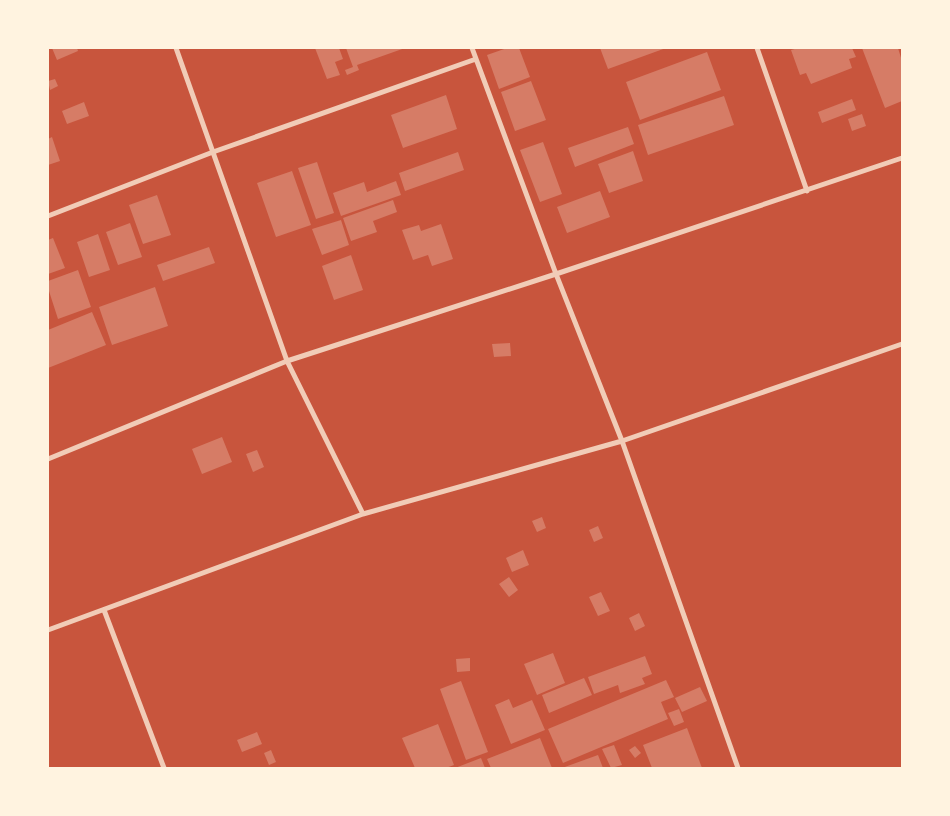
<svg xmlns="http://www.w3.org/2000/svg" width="950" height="816" font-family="Quicksand,sans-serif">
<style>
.building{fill:#d67c66}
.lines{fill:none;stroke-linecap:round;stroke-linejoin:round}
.minor{stroke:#f1ccb7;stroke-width:5}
</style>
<rect width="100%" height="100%" fill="#c8553d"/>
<!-- building -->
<path class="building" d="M52,48h25l1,3 -21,9z
M315,48h24l4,11 -8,3 5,13 -13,4z
M346,48h59l-48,17 2,5 -12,5 -2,-5 8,-3z
M507,48h12l11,29 -31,12 -12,-34z
M600,48h66l-58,21z
M798,48h54l4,9 -7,2 3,9 -41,16 -5,-11 -6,2 -9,-25z
M862,48h36l4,13v40l-17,7z
M707,52l14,38 -81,30 -14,-38z
M55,79l3,7 -8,4 -2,-9z
M531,81l15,39 -31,11 -14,-39z
M446,95l11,34 -54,19 -12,-33z
M724,96l10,29 -86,30 -10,-30z
M852,99l4,11 -34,13 -4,-11z
M84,102l5,14 -22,8 -5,-13z
M862,114l4,12 -14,5 -4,-12z
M628,127l6,17 -59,23 -7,-19z
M52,137l8,24 -12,4v-26z
M543,142l19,52 -22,8 -20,-52z
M633,151l10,30 -34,12 -11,-29z
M458,152l6,18 -59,21 -6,-18z
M317,162l17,51 -18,6 -18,-51z
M292,171l19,54 -35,12 -19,-54z
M396,181l5,14 -60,21 -8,-23 31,-11 3,10z
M600,191l10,26 -43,16 -10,-26z
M157,195l14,40 -28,9 -14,-39z
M393,200l4,12 -24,9 4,11 -26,9 -8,-23z
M341,220l8,25 -27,10 -10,-26z
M130,223l12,34 -24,8 -12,-33z
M441,224l12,35 -21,7 -4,-11 -15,5 -11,-30 17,-5 2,6z
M98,234l12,36 -21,7 -12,-35z
M53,238l12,30 -17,6v-34z
M209,247l6,16 -52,18 -6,-16z
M351,255l12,35 -29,10 -12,-34z
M78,270l13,37 -33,12 -10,-31v-7z
M155,287l13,39 -56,19 -13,-38z
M92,312l14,33 -58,23v-38z
M510,343l1,13 -17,1 -2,-13z
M222,437l10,25 -30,12 -10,-25z
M257,450l7,17 -11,5 -7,-18z
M542,517l4,11 -9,4 -5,-11z
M598,526l5,12 -9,4 -5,-12z
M523,550l6,15 -17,7 -6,-14z
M509,577l9,13 -9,7 -10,-13z
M601,592l9,19 -12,5 -9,-19z
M639,613l6,13 -10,5 -6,-13z
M553,653l12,30 -28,12 -13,-31z
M645,656l7,18 -10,4 3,6 -25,9 -2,-8 -24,9 -6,-17z
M470,658v13l-13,1 -1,-13z
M584,678l8,17 -43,18 -7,-18z
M666,680l8,17 -13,5 7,17 -105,44 -15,-34z
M461,681l27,71 -22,8 -26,-71z
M700,687l7,14 -25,11 -7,-14z
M509,699l4,9 19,-8 13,30 -34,14 -16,-39z
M679,709l5,13 -10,4 -6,-13z
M438,724l16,41 -8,3h-31l-13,-30z
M687,728l15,40h-50l-9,-23z
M257,732l5,12 -20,8 -5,-12z
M540,738l12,30h-61l-4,-9z
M614,745l8,20 -11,3 -9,-19z
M635,746l6,7 -6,5 -6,-8z
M271,750l5,12 -7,3 -5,-12z
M598,755l5,13h-41z
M481,758l4,10h-30z"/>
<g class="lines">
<!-- minor -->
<path class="minor" d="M176,48l111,313 76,153
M472,48l84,226 66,167 116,327
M757,48l50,143
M48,216l165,-64 263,-93
M48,459l239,-98 269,-87 346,-116
M104,610l60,158
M48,630l315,-116 259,-73 280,-97"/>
</g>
<!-- border -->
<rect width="950" height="816" fill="none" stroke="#fff3e0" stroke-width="98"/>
</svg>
